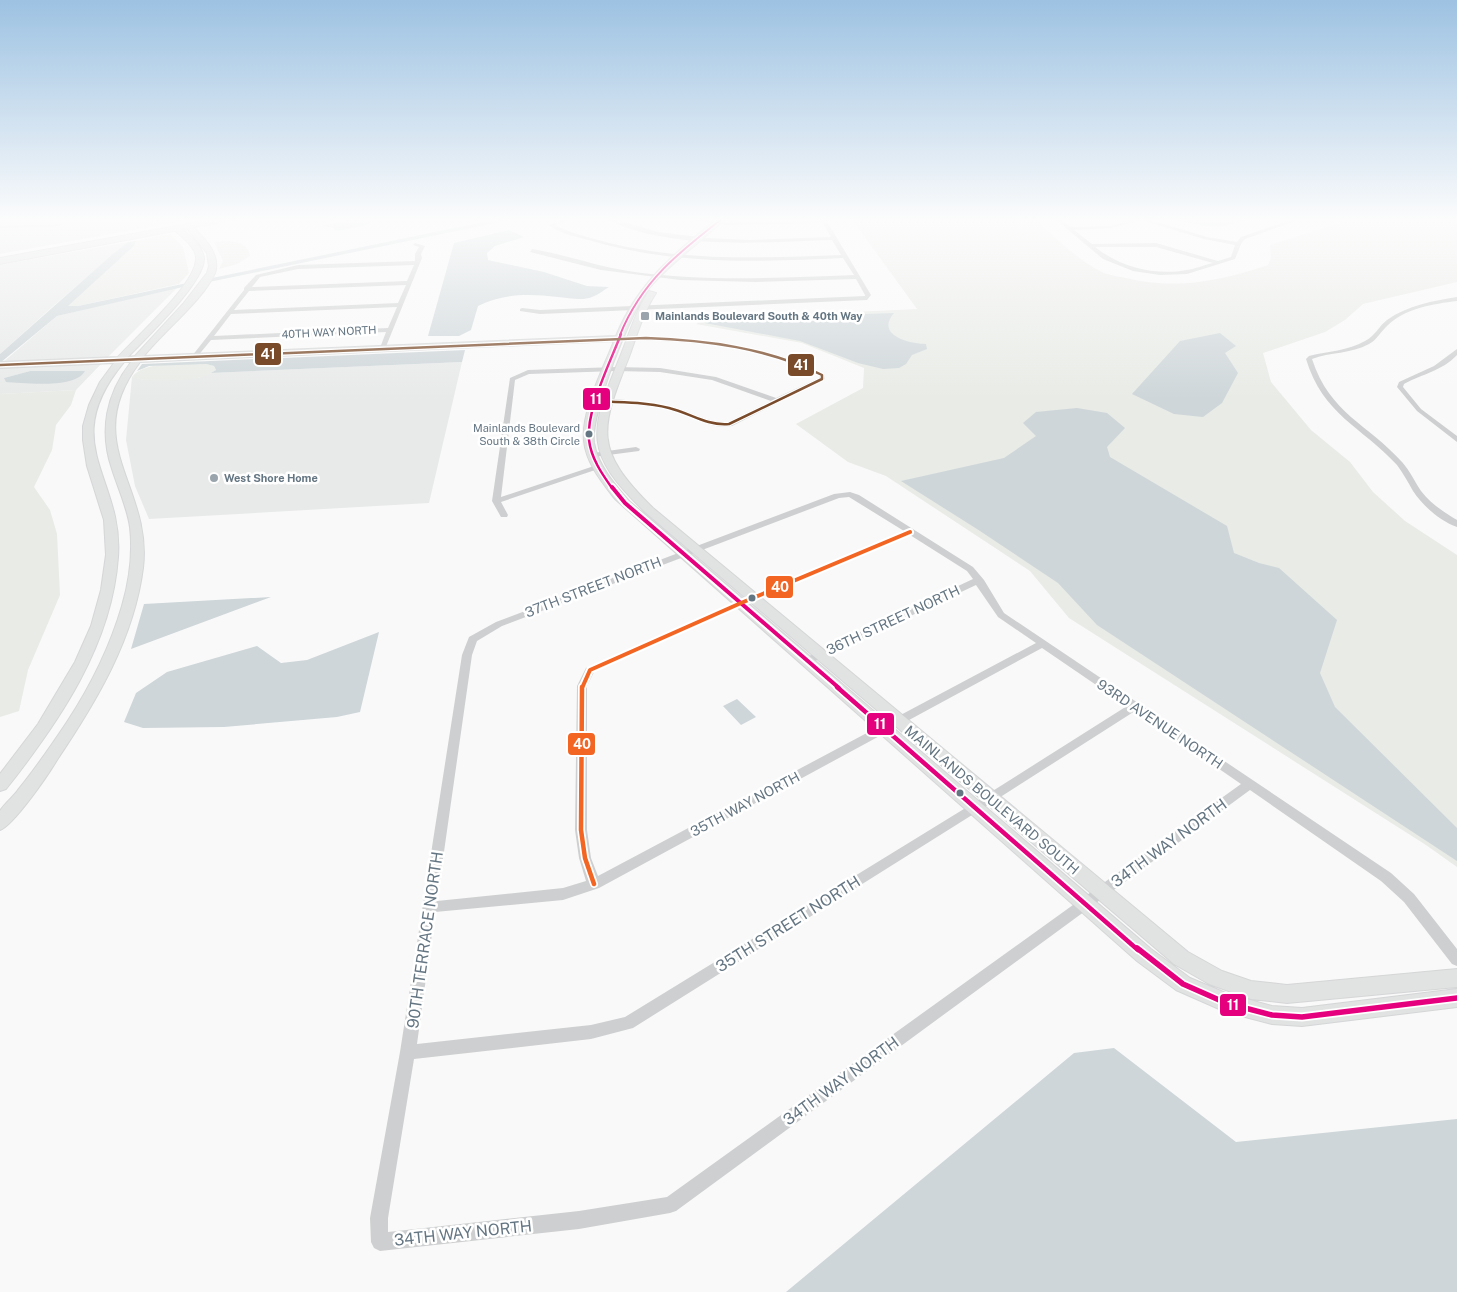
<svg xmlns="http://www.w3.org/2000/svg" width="1457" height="1292" font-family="'Public Sans',sans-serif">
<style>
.built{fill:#e8e9e9;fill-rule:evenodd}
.green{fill:#e8ebe6}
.water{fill:#ced6d9}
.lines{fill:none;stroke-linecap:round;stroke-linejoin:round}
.stream{stroke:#ced6d9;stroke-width:2}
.secondary-casing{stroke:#d5d6d7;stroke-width:2}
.highway-casing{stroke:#d5d6d6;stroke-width:2}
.street{fill:#cecfd0;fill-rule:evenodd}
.secondary{fill:#e1e2e2;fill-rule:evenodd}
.highway{fill:#e1e2e2;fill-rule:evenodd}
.bus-1-far4-casing{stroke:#fff;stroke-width:4}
.bus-1-far3-casing{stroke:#fff;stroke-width:5}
.bus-1-far2-casing{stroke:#fff;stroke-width:8}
.bus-1-far1-casing{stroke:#fff;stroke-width:8}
.bus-1-casing{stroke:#fff;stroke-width:9}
.bus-2-casing{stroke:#fff;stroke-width:5}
.bus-3-far1-casing{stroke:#fff;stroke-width:8}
.bus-3-casing{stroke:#fff;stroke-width:8}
.bus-1-far4{stroke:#e5007d;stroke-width:2}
.bus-1-far3{stroke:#e5007d;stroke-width:2.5}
.bus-1-far2{stroke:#e5007d;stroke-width:4}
.bus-1-far1{stroke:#e5007d;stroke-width:4.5}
.bus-1{stroke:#e5007d;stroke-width:5.5}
.bus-2{stroke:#7a4b2a;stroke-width:2.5}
.bus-3-far1{stroke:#f26522;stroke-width:4}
.bus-3{stroke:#f26522;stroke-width:4.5}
.poi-dot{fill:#99a4ac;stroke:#fff;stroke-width:2}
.bus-dot{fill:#657683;stroke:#fff;stroke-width:2}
.labels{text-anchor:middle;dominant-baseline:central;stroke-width:5;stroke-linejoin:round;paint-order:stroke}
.far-poi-label{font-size:11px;font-weight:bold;fill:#657683;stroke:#fff;text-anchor:start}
.far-street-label{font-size:11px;fill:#657683;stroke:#fff}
.far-bus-label{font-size:11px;fill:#657683;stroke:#fff;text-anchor:end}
.street-label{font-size:14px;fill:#657683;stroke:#fff}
.near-street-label{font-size:16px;fill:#657683;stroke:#fff}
.line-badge{stroke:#fff;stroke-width:2}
.badge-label{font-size:14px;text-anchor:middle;font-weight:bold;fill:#fff}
</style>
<rect width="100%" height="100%" fill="#f9f9f9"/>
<!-- built -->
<path class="built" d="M0,218h96l-1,1 12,2 92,-3 -199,36v-26l65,-4 -65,2z
M128,242l-77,66 -51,46v-89z
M178,287l-72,72 -104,4 55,-47z
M103,362l-27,28 -76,4v-28zM30,371l53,3 -10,5 -69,-1z
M462,362l-33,141 -280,16 -14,-33 -9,-46 6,-63 12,3 54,-2 13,-5z"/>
<!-- green -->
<path class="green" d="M851,218h183c21,19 41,40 66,53 7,4 17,5 26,7 50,12 94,3 142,-13l3,-7 -1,-13 85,-27h102v64l-94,22 -18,16 -20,12 -62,21 8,29 40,48 39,32 23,30 32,29 52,34v312l-31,-22 -357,-227 -39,-47 -144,-95 -38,-14 -52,-38 67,-36 1,-20 -62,-25 -106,-19 10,-5 211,-10z
M170,234l13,13 6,26 -10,11 -101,22h-11l67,-60 2,-5z
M224,241c12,1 24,1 26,15l-13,8 -18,5 4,-8 -9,-19z
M206,364l8,2 2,4c-5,3 -9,6 -14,7 -13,4 -59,6 -70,0 13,-17 54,-12 74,-13z
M76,390l-5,15 -15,20 -4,25 -18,37 16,23 7,24 3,61 -32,75 -9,41 -19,6v-323z"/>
<!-- water -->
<path class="water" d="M355,218h6l9,6 -32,7 -7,-4 -9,-1z
M503,218h17l-311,64 3,-4z
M1172,218h83c-37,11 -46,11 -83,0z
M509,230l15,7 -29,9 -8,7 1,7 56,12 43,14 22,1c-5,3 -11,8 -17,10 -9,4 -24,1 -34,0 -28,-3 -55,-4 -80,9l-7,24 -12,6h-31l26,-93z
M136,241l-2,5 -66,60h10l109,-23 -4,4 -126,29 -57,47v-9l114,-101 14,-11z
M894,313c-19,22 15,31 32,31l1,5 -15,6 -6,9 -7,4 -16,1 -25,-6 -58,-22 -95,-18v-2l16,-2z
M1220,333l16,13 -11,7 13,20 -16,30 -19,14 -29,-3 -42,-20 48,-53z
M465,350l-3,12 -251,11 5,-3 -2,-4 -8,-2 -57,2 -12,5 5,-7z
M30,371h55c-9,18 -61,12 -79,11l-2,-4z
M1077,408l30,5 18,15 -18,19 3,10 117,69 7,27 25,10 20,5 58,52 -17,53 15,34 122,121v33l-360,-236 -39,-42 -81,-54 -76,-48 103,-23 32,-22 -13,-13 13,-11z
M271,597l-140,52 13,-45z
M379,632l-19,80 -23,5 -113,10 -81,1 -19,-6 12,-29 31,-21 90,-26 24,17 26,-3z
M737,699l19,18 -15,8 -18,-19z
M1114,1048l122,94 221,-23v173h-671l288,-239z"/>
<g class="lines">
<!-- stream -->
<path class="stream" d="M154,224l8,-6"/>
<defs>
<path id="secondary" d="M718,218h8c-25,24 -53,43 -76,69 -19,23 -60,127 -56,156 4,22 20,41 35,58l522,448 39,29 38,16 44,12 30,2 155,-19v18l-155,19 -30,-2 -46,-12 -50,-22 -39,-29 -522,-462c-13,-17 -29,-36 -31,-58 -3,-30 19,-72 30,-100l-474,21c-62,82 13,124 3,206 -9,71 -47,134 -86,192 -9,15 -43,65 -57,70 0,-6 0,-15 0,-19 4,-7 13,-14 18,-21 17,-21 33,-44 49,-68 23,-35 43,-75 55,-116 7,-24 11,-53 8,-79 -3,-20 -12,-39 -18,-58 -13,-38 -6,-75 19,-107h-7c-68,82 0,115 -6,195 -6,88 -59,165 -112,232l-6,2v-17l38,-50 37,-62 16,-36 10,-36 5,-35 -2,-35 -17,-54 -4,-26v-14l6,-21 11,-23 14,-19 -114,5v-6l118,-5c18,-20 78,-73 78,-98 1,-12 -15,-22 -22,-30l3,-2c9,4 27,20 27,32 0,24 -58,79 -76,98l7,-1 48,-52 24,-31 2,-7 -2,-13 -21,-26 3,-2c6,3 12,10 17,16 7,8 13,21 9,32 -11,26 -52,59 -71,83l472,-20c21,-52 59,-84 102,-118z
M649,291l7,2c-13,20 -19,42 -27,64 -29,73 -36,92 24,151l535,444 34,19 29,10 36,4 170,-16v18l-170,16 -36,-4 -42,-15 -35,-20 -529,-452c-62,-60 -56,-79 -25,-155 9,-22 15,-45 29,-66z"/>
<path id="highway" d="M221,218h21l-242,46v-6z"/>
</defs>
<!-- secondary casing -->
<use href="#secondary" class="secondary-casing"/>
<!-- highway casing -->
<use href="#highway" class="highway-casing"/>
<!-- street -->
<path class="street" d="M568,218h8l-21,7c13,7 29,11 43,15 80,22 162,18 243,15l-9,-15c-70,2 -164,11 -228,-22h7l47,14 49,6 42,2 82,-3 -8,-14 -98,2 -43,-7h14l29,5 96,-2 -1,-3h5l46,77 -4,5 -327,14 -20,-3v-2l2,-1 18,2 325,-14v-1l-9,-16 -100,3 -76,-2 -79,-10 -71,-18 2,-3 6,1c31,6 59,16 90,21 75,11 150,7 226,4l-11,-17c-86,4 -168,7 -251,-17 -14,-4 -32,-7 -43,-16z
M1054,218h5l12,9 40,-1 25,-8h8l63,19 30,5 4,-5 55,-19h8l-59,21 -4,5 -6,15 -48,15 -27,1 -27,-4 -30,-12zM1141,220l63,19 31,6 -4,12 -13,4 -62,-18 -64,1 -18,-14 37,-2zM1095,247h61l57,16c-9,2 -18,6 -26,7 -32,6 -67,-3 -92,-23z
M63,224l-2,2 -61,2v-2z
M415,243l10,3 -4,8 1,4 -37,91 -5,-1 6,-16 -175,8 -14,17 -5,-1 52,-66v-2l12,-13 42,-10 117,-4v-7l4,-7 -6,-2zM414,265l-7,16 -155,6 8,-10 38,-8zM406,285l-8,18 -164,7 15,-19zM397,307l-9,21 -174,8 17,-22z
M1457,297v4c-24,3 -51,7 -69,24 -7,6 -11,15 -19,19 -18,10 -39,8 -57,15 18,55 56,65 90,103 8,9 13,20 19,29 10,13 23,21 36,29v7c-17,-6 -34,-21 -44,-36 -5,-9 -10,-18 -16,-26 -36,-39 -74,-50 -91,-106l3,-3c19,-5 39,-5 56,-15 10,-5 14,-15 22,-21 21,-15 46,-19 70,-23z
M620,336c61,1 150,7 204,38l1,5 -93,47c-24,4 -41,-11 -63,-16 -24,-6 -50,-6 -74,-7l-3,-2c9,-6 74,3 88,8 16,5 29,14 48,13l43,-21 -59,-21 -52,-8 -44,-1 -87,3 -14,6 -14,117 96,-32h3l4,2 -103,35 7,13 -1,2h-6l-9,-16 18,-123 18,-8 88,-3 44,1 56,9 60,21 43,-20v-2c-43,-25 -110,-33 -159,-35 -14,-1 -28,0 -42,-2v-2z
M1457,349v6c-15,16 -35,19 -53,29l-1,3 18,22 36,27v6l-40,-31 -20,-24 2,-5 35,-16z
M636,447l4,2 -1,2 -46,6 -4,-2 4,-2z
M850,492l9,3 114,72 11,13 20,33 387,260 23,21 43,55v17l-5,-2 -48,-62 -23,-21 -131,-91 -574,421 -6,2 -91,16 -199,22 -6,-3 -3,-6 -1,-24 30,-166 62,-397 7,-18 27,-15 338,-128zM849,497l55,34 -166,70 -152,67 -9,18 -2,144 4,28 7,23 -23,7 -126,13 35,-246 5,-14 25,-15 337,-128zM910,535l57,36 6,8 -170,80 -1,2 1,2h8l165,-78 22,32 38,26 -438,233 -7,-18 -4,-28v-144l7,-14 150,-67zM1042,648l85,58 -155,98 -347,213 -34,8 -174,19 18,-132 128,-12 36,-12zM1135,711l106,73 -574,413 -88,14 -191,21v-14l26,-159 177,-20 42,-11 347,-218z"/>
<!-- secondary -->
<use href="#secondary" class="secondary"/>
<!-- highway -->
<use href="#highway" class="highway"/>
<defs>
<path id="bus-1-far4" d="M620,335c21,-53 59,-83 103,-117"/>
<path id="bus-1-far3" d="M612,488c-10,-14 -21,-30 -23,-48 -3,-30 21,-77 32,-106"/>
<path id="bus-1-far2" d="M612,487l13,16 214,185"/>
<path id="bus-1-far1" d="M837,687l301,263"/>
<path id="bus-1" d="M1137,948l46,36 43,19 46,12 30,2 155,-19"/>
<path id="bus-2" d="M0,365l646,-27c60,2 122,10 176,37v4l-93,45c-23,2 -39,-11 -60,-16 -24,-6 -49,-6 -74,-7"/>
<path id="bus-3-far1" d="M582,688l8,-18 151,-67 169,-71"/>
<path id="bus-3" d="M582,687l-1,143 4,28 9,26"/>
</defs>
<!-- bus-1-far4 casing -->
<use href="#bus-1-far4" class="bus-1-far4-casing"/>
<!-- bus-1-far3 casing -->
<use href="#bus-1-far3" class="bus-1-far3-casing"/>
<!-- bus-1-far2 casing -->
<use href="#bus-1-far2" class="bus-1-far2-casing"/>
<!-- bus-1-far1 casing -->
<use href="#bus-1-far1" class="bus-1-far1-casing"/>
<!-- bus-1 casing -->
<use href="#bus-1" class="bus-1-casing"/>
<!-- bus-2 casing -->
<use href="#bus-2" class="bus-2-casing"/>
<!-- bus-3-far1 casing -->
<use href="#bus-3-far1" class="bus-3-far1-casing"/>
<!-- bus-3 casing -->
<use href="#bus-3" class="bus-3-casing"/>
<!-- bus-1-far4 -->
<use href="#bus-1-far4" class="bus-1-far4"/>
<!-- bus-1-far3 -->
<use href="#bus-1-far3" class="bus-1-far3"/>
<!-- bus-1-far2 -->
<use href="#bus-1-far2" class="bus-1-far2"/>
<!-- bus-1-far1 -->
<use href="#bus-1-far1" class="bus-1-far1"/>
<!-- bus-1 -->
<use href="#bus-1" class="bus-1"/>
<!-- bus-2 -->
<use href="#bus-2" class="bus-2"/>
<!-- bus-3-far1 -->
<use href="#bus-3-far1" class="bus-3-far1"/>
<!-- bus-3 -->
<use href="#bus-3" class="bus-3"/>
</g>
<!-- sky -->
<linearGradient id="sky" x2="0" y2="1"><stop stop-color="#9dc2e2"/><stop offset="0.55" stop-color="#fcfcfc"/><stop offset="1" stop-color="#fcfcfc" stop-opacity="0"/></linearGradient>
<rect width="1457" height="399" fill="url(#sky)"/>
<!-- markers -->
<g class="poi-dot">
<rect x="640" y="311" width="10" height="10" rx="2.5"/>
<circle cx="214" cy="478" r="5"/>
</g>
<g class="bus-dot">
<circle cx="589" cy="434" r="4.5"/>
<circle cx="752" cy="598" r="4.5"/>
<circle cx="960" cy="793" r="4.5"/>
</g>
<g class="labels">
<!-- far-poi labels -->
<g class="far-poi-label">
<text x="655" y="316">Mainlands Boulevard South &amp; 40th Way</text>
<text x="224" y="478">West Shore Home</text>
</g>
<!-- far-street labels -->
<g class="far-street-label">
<text transform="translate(329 332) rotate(-3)">40TH WAY NORTH</text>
</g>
<!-- far-bus labels -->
<g class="far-bus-label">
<text x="580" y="428">Mainlands Boulevard<tspan x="580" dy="13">South &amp; 38th Circle</tspan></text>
</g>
<!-- street labels -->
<g class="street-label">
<text transform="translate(593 587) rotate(-21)">37TH STREET NORTH</text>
<text transform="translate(893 620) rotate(-25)">36TH STREET NORTH</text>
<text transform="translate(1160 724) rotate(34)">93RD AVENUE NORTH</text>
<text transform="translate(992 800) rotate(40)">MAINLANDS BOULEVARD SOUTH</text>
<text transform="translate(745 804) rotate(-28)">35TH WAY NORTH</text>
</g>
<!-- near-street labels -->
<g class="near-street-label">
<text transform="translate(1169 843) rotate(-36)">34TH WAY NORTH</text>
<text transform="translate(788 924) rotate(-32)">35TH STREET NORTH</text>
<text transform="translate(425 940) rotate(-82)">90TH TERRACE NORTH</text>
<text transform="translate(841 1081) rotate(-36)">34TH WAY NORTH</text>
<text transform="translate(463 1233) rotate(-6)">34TH WAY NORTH</text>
</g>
</g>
<g class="line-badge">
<rect x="254" y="342" width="28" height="24" rx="5" fill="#7a4b2a"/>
<rect x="787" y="353" width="28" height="24" rx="5" fill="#7a4b2a"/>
<rect x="582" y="387" width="29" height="24" rx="5" fill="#e5007d"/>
<rect x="765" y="575" width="29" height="24" rx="5" fill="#f26522"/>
<rect x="866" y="712" width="29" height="24" rx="5" fill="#e5007d"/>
<rect x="567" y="732" width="29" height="24" rx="5" fill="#f26522"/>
<rect x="1219" y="993" width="28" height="24" rx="5" fill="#e5007d"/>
</g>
<g class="badge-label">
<text x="268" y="359">41</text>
<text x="801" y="370">41</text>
<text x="596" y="404">11</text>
<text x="780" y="592">40</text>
<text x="880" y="729">11</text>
<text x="582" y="749">40</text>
<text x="1233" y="1010">11</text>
</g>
</svg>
